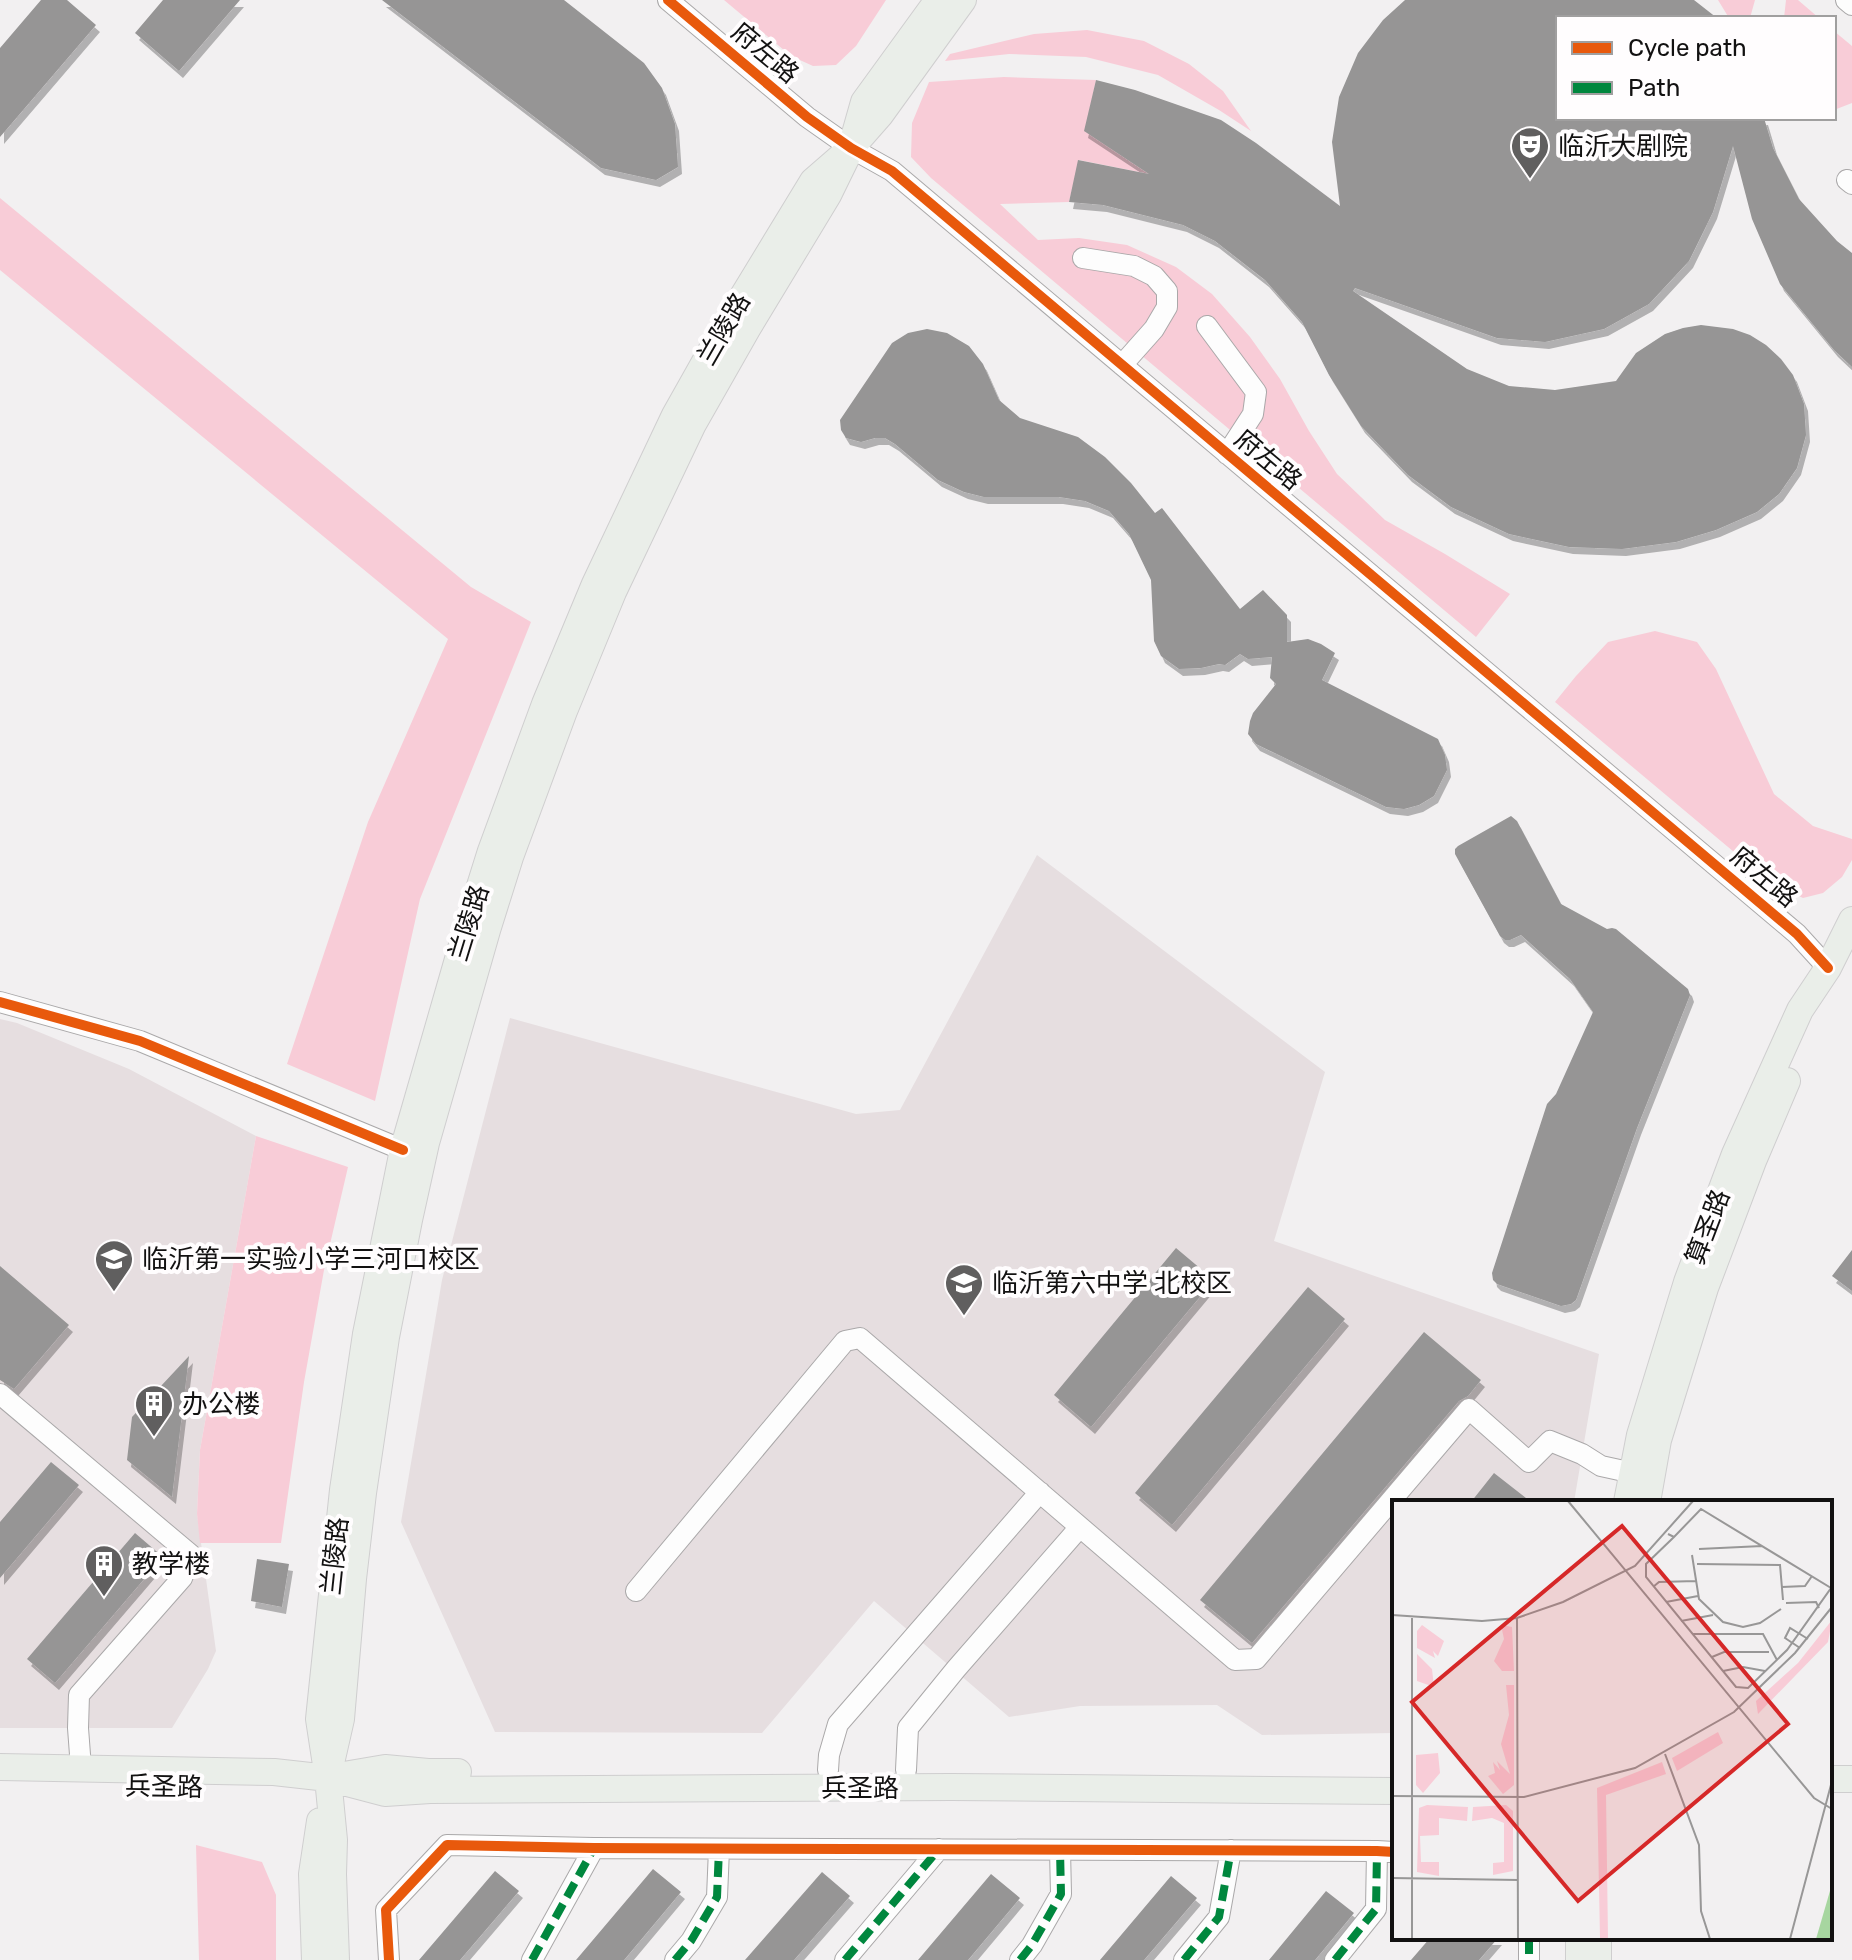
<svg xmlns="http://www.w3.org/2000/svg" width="1852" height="1960" font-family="Rubik,'Noto Sans SC',sans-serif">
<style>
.built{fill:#e6dee0}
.green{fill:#f8ccd7}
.building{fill:#969595;filter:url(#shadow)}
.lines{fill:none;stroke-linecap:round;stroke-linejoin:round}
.minor-casing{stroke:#aaa8a9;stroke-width:22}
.major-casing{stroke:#cfcecf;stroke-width:28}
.minor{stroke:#fdfdfd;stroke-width:20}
.major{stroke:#eaeee9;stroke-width:26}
.quiet{stroke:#00873e;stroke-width:8;stroke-dasharray:16 8;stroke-linecap:butt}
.cycleway-casing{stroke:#fffdfe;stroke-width:15}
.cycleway{stroke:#e8590c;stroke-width:10}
.labels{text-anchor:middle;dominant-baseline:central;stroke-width:8;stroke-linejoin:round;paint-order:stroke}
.street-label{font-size:26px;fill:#121111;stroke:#fffdfe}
.poi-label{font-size:26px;fill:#121111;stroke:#fffdfe;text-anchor:start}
.inset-road{fill:none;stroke:#989797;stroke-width:2}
.view{fill:#d62828;fill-opacity:0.15;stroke:#d62828;stroke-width:4}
.inset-edge{fill:none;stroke:#121111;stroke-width:4}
</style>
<defs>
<filter id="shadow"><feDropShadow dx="4" dy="7" stdDeviation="0" flood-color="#0004"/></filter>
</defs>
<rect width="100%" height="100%" fill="#f2f0f1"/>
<!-- built -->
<path class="built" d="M1037,855l288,217 -51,169 325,113 -25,148h-180v231l-132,2 -45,-30 -137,1 -71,11 -135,-116 -112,132 -267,-1 -94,-210 41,-242 68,-262 346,96 44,-4z
M0,1019l17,4 112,46 127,67 -56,314 -3,64 19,137 -8,18 -36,59h-172z"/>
<!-- green -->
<path class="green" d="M724,0h162l-30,46 -20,19 -23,1 -22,-10z
M1718,0h37l-5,18h-21z
M1786,0h12l21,18h-35z
M1087,30l57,11 45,23 34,27 28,40 -32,-21 -61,-35 -72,-18 -77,-3 -64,7 5,-7 84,-20z
M1834,31l18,15v57l-18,7z
M1004,77l92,3 -11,51 64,43 -70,-14 -10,42 -69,2 38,36 41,-2 48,7 49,22 36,27 38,43 30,42 29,52 28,43 48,46 60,34 65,40 -34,43 -545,-459 -20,-21 1,-34 17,-41z
M0,198l471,389 60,35 -111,277 -45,202 -88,-37 81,-242 80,-183 -448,-369z
M1655,631l42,11 19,27 58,125 39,32 39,13v21l-10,17 -19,16 -20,5 -32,-15 -216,-181 21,-26 32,-34z
M256,1136l92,31 -24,103 -20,112 -23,161h-81l-3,-29 3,-64z
M196,1845l66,17 14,33v65h-77z"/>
<!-- building -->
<path class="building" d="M41,0h26l29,25 -96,112v-89z
M163,0h77l-61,71 -44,-38z
M382,0h182l80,63 18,25 13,36 3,43 -22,13 -55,-12z
M1405,0h289l23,18h-159v100h206l9,30 26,51 38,42 15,12v114l-18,-17 -54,-66 -28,-65 -19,-73 -20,66 -24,49 -40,43 -45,25 -59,13 -48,-4 -142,-50 -2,3 114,78 42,17 46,4 61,-9 20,-28 29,-19 18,-6 18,-3 32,4 17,6 16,10 15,14 12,16 11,29 2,31 -9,33 -18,26 -22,18 -41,18 -40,12 -54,7 -53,-2 -60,-13 -58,-27 -43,-32 -47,-49 -32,-51 -27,-53 -37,-42 -50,-39 -32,-16 -80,-20 -34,-3 9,-42 71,14 -65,-43 12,-51 39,10 86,30 35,23 84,63 -8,-64 7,-45 19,-44 25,-33z
M927,329l20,4 22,13 14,18 16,36 21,18 58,19 27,20 26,26 24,30 7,-5 78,101 23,-19 24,25v27l21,-3 13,5 14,9 -13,27 116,59 7,16 2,15 -13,26 -15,9 -15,4 -18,-2 -130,-63 -8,-10 2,-13 3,-8 23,-29 -6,-6 2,-21 -24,2 -8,-5 -15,11 -6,-1 -18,4 -22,1 -18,-13 -7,-15 -3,-61 -22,-46 -20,-23 -24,-10 -26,-4h-75l-20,-5 -26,-12 -43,-36 -10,-6h-10l-14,4 -15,-4 -5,-8 -1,-10 52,-77 16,-10z
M1511,816l6,5 44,83 46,25 5,-1 4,1 72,60 2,6 -53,133 -61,172 -5,4 -10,2 -64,-22 -4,-4 -1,-7 55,-169 9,-10 37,-82 -23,-33 -49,-44 -11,5h-5l-5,-4 -45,-82v-5l3,-3z
M1176,1248l38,32 -123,147 -37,-32z
M1852,1250v41l-20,-15z
M0,1266l69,59 -55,64 -14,-9z
M1308,1287l37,32 -173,206 -37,-32z
M1424,1332l57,48 -13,16 -9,5 -207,242 -52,-43z
M189,1356l-17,141 -45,-37 5,-43z
M51,1462l28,23 -79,93v-56z
M1494,1473l37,29h-60z
M135,1533l28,24 -108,126 -28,-24z
M257,1559l32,5 -7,43 -31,-6z
M653,1869l28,23 -57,68h-48z
M495,1871l24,20 -59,69h-41z
M822,1872l28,24 -56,64h-49z
M991,1874l29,24 -52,62h-50z
M1171,1876l26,22 -53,62h-44z
M1326,1891l28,22 -39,47h-46z
M1430,1938h68l-19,22h-68z"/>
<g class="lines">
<defs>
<path id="minor" d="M668,0l139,117 44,31 41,23 905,763 31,34
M1846,0l6,5
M1847,180l5,4
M1083,258l51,8 20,10 13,15v16l-13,22 -32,36
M1207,326l49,66 -3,22 -26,40
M0,1002l140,39 263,109
M0,1394l191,161 -9,23 -103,117 -1,33 3,40
M636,1591l209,-250 15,-3 375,322 21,-1 213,-250 60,53 21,-21 32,13 19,12 32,7
M828,1770l1,-15 9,-31 202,-232
M906,1770l2,-42 48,-59 124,-142
M1529,1938v22
M389,1960l-3,-50 61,-65 147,3 783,3 17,1
M532,1960l62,-112
M675,1960l16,-19 26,-44 2,-48
M845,1960l94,-111
M1020,1960l12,-15 29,-51 -1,-44
M1184,1960l35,-43 12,-67
M1335,1960l41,-51 1,-58"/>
<path id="major" d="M1627,1502l13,-67 47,-153 48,-128 65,-144 28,-42 24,-48
M1647,1502l11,-62 47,-152 48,-127 34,-80
M331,1763l10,-44 12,-140 10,-86 23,-156 23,-117 17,-77 62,-216 22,-70 54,-146 49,-119 80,-168 54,-95 81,-134 23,-47 13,-46 74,-102
M0,1767l274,5 54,6 57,15 45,-3 521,-3 443,4
M338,1776l47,-8 43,4h30
M1830,1779h22
M315,1960l-3,-86 8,-53
M336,1960l-3,-86 1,-34 -6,-62 -9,-59 24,-229 23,-156 37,-184 66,-229 22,-70 54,-147 50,-120 80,-169 54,-96 84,-138 38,-33 29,-33 83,-115
M1579,1960v-22
M1598,1960v-22"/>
</defs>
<!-- minor casing -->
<use href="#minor" class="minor-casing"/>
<!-- major casing -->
<use href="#major" class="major-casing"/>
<!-- minor -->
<use href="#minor" class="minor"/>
<!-- major -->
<use href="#major" class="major"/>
<!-- quiet -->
<path class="quiet" d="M1529,1938v22
M532,1960l62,-112
M675,1960l16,-19 26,-44 2,-48
M845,1960l94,-111
M1020,1960l12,-15 29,-51 -1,-44
M1184,1960l35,-43 12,-67
M1335,1960l41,-51 1,-58"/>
<defs>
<path id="cycleway" d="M668,0l139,117 44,31 41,23 905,763 31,34
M0,1002l140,39 263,109
M389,1960l-3,-50 61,-65 147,3 783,3 17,1"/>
</defs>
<!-- cycleway casing -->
<use href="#cycleway" class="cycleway-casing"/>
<!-- cycleway -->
<use href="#cycleway" class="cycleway"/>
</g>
<!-- icons -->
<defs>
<symbol id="theatre-pin" viewBox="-11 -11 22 30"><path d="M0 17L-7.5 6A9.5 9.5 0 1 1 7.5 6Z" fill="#605f5f" stroke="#fffdfe"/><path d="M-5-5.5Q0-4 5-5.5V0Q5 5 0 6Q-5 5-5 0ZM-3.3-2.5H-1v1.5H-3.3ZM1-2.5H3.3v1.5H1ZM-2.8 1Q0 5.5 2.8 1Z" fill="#fff"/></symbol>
<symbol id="school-pin" viewBox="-11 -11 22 30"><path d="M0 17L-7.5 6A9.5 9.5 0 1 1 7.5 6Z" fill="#605f5f" stroke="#fffdfe"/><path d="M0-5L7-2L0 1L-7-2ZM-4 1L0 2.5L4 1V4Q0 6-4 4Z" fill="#fff"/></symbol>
<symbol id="building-pin" viewBox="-11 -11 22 30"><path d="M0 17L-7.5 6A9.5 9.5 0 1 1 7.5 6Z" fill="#605f5f" stroke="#fffdfe"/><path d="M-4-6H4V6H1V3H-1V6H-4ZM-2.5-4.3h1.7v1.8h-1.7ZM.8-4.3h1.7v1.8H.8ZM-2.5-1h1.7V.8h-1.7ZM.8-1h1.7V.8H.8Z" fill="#fff"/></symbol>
</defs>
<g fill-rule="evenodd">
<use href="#theatre-pin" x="1508" y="124" width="44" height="60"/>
<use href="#school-pin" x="92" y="1237" width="44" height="60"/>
<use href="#school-pin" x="942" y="1261" width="44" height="60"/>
<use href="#building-pin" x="132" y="1382" width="44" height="60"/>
<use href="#building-pin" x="82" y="1542" width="44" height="60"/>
</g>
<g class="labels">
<!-- street labels -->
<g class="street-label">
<text transform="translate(765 53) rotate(40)">府左路</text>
<text transform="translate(724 329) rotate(-60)">兰陵路</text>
<text transform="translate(1268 460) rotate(40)">府左路</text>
<text transform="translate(1764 877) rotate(40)">府左路</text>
<text transform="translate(469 923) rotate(-73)">兰陵路</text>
<text transform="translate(1708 1227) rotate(-69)">算圣路</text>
<text transform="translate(335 1556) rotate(-84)">兰陵路</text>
<text transform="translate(164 1787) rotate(1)">兵圣路</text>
<text x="860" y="1788">兵圣路</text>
</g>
<!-- poi labels -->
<g class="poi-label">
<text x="1558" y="146">临沂大剧院</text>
<text x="142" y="1259">临沂第一实验小学三河口校区</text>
<text x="992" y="1283">临沂第六中学 北校区</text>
<text x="182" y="1404">办公楼</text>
<text x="132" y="1564">教学楼</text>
</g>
</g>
<!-- overview -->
<g transform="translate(1392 1500)">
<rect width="440" height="440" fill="#f2f0f1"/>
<path d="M440,120l-4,22 -70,72 -2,-13 42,-38zM30,125l22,16 -6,15 -5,-5 2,7 -18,-10v-17zM109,125l11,2 2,44h-12l-8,-10 10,-22zM25,154l15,15 2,18 -17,-6zM114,185h8v100l-11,9 -15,-18 7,-3 -2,-11 7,8 -3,-9 13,13 -9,-30 8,-29zM326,232l5,11 -46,28 -5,-13zM46,253l2,20 -17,20 -7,-8v-30zM270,262l4,12 -60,21 2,143h-8l-3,-150zM35,305l41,2 -1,14 -28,-3v17l-19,1 1,26h18v14l-22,-4 2,-64zM114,305l7,6v60l-20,4v-12l11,-1v-39l-12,-5 -20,3 1,-14z" fill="#f8ccd7"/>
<path d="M440,384v55h-16z" fill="#a7d6a0"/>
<path class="inset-road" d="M50,1h41M176,1l246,297 18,11M276,34l6,3 27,-28 130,79 -44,62 -39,38 -12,-1 -90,-110v-13l28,-27M307,49l63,-3M300,55l7,44 24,23 20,5 17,-4 21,-14M305,64l83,1 3,35M261,87l6,-5 37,-1M390,87l23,-1 7,-10M274,102l32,-6M394,103l30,-1 3,6M0,115l90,6 35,-3 46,-16 72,-36 58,-65M20,118v321M125,118l1,321M289,121l32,-6M300,134h71l14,26M408,148l-15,-10 5,-10 18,11M320,157l12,-5h45M331,171l20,-4 22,4M273,254l34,91 2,66 9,28M0,296l132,1 111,-29 99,-56 61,-59 37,-46M0,378l126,2M398,439l42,-158"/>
<path class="view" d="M230,26l166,198 -210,177 -166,-199z"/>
<rect width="440" height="440" class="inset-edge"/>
</g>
<!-- legend -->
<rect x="1556" y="16" width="280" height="104" fill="#fffdfe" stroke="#a09f9f" stroke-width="2"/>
<rect x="1572" y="42" width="40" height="12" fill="#e8590c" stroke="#a09f9f" stroke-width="2"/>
<text x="1628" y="56" font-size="24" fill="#121111">Cycle path</text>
<rect x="1572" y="82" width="40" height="12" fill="#00873e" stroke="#a09f9f" stroke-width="2"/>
<text x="1628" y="96" font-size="24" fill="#121111">Path</text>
</svg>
